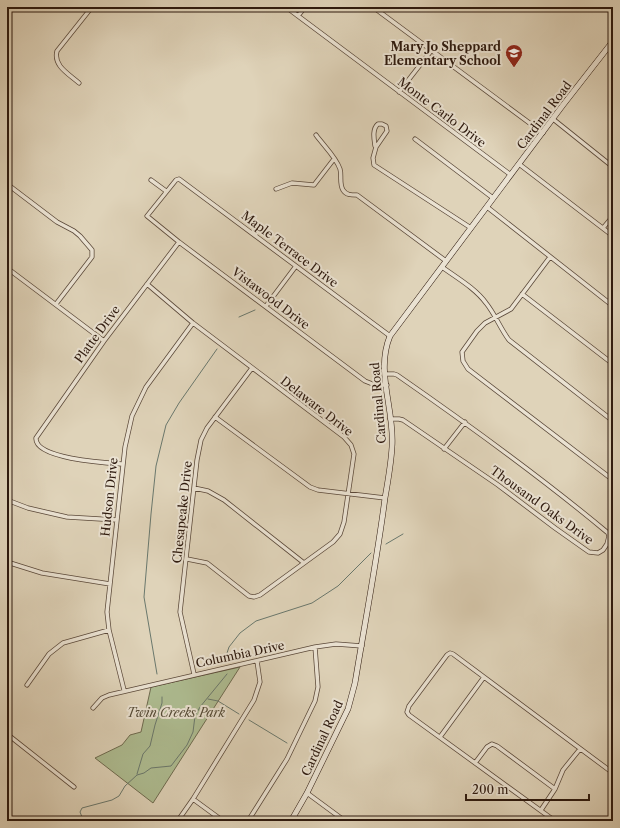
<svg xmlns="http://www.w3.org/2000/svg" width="620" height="828" font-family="'Libre Caslon Text',serif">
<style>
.green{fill:#aebd92;stroke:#6e6b50}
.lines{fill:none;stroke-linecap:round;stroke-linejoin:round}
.stream{stroke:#6a786d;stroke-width:1}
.street-casing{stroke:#5a4839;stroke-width:5}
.secondary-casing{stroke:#2d190e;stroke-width:6}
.street{stroke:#eae2d2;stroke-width:3.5}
.secondary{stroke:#eae2d2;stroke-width:5}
.labels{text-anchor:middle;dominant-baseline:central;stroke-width:4;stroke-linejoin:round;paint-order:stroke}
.poi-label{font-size:12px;font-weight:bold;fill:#2d190e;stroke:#eae2d2;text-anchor:end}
.street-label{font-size:12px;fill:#2d190e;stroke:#eae2d2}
.park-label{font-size:12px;font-style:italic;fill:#544a36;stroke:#eae2d2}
</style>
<rect width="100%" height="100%" fill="#dfd3b9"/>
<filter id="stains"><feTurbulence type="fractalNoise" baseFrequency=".005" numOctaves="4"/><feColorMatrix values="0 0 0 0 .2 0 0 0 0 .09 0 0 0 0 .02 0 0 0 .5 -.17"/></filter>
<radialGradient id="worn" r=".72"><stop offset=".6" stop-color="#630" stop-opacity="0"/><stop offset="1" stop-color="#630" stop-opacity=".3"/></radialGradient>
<!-- green -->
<path class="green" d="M240,667l-87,136 -58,-45 27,-13 8,-10 11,-3 10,-45z"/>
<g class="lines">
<!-- stream -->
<path class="stream" d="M239,317l16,-7
M386,544l17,-10
M225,659l4,-12 11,-14 16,-12 56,-18 26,-17 33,-33
M157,674l-13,-77 7,-83 5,-48 10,-41 13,-22 38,-54
M208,699l10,2 21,13
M249,720l38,23
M137,774l6,-20 7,-8 5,-21 7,-22v-6
M79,821l3,-4 -2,-5 2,-4 30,-8 7,-4 6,-10 12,-11 7,-2 7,-5 20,-2 16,-21 6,-13 2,-16 5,-9 27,-33"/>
<defs>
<path id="street" d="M286,7l225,168
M373,7l170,126
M298,16l7,-9
M79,83c-10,-9 -26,-17 -22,-32l35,-44
M399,92l32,-41
M553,119l60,48
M378,124h4l4,2 1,5 -11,16 -1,-1c-1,-7 -3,-17 3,-22z
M316,135c8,11 20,22 24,34 2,6 -1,15 3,21 3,5 8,5 14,5l89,66
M415,139l78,59
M376,147l-3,11 1,7 97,63
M519,164l94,72
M151,180l15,11
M7,184l50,38 17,9 6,5 12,14v7l-36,47
M276,189l16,-6 22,2 20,-26
M487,207l126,99
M603,228l10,-12
M550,257l-39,52 -26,14 -8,8 -15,21 1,9 5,8 145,111
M442,267c15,11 33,21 44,36 9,11 14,25 23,37l104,81
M7,268l97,73
M147,284l46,39 151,114 7,8 3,9 -10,68 -4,12 -7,8 -73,53 -6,2 -5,-1 -42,-33 -20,-4
M522,294l91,70
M266,306l30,-40
M385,374h9l3,1c72,50 144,102 211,158l1,3 -2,8 -4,6 -5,3 -9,-1 -34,-24 -57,-43 -95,-65 -4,-1h-9
M387,385h-12l-10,-4 -186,-139 -32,-26 29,-36 3,-1 211,157
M215,417l95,70 8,3 67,8
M444,449l21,-27
M123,464c-16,-1 -89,-5 -87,-26l68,-97 75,-99
M194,488l14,3 16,9 80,63
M7,500l21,8 39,9 50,3
M7,562l35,11 68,11
M194,674l-14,-62 17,-152 4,-20 6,-12 45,-60
M27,685l22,-31 14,-11 46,-13
M124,690l-15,-60 -2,-18 18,-165 7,-31 14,-29 47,-64
M93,708l9,-10 7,-3 206,-48 21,-3 26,2
M7,734l67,53
M440,737l44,-60
M475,763l12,-16 5,-3 5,2 58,43
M307,793l38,28
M193,799l30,22
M541,810l14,-21 8,-19 17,-21
M179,819l14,-20 61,-99 6,-18 -3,-21
M248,821l39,-62 28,-58 3,-14 -3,-40
M555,821l-146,-106 -2,-3 2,-6 38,-51 3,-2 3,1 160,119"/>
<path id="secondary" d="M291,821l16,-28 41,-84 7,-26c10,-61 22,-123 30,-185 3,-17 6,-34 7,-51 3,-37 -17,-75 -2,-111l173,-231 50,-64"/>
</defs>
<!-- street casing -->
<use href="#street" class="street-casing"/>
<!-- secondary casing -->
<use href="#secondary" class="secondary-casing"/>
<!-- street -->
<use href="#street" class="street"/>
<!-- secondary -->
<use href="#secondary" class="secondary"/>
</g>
<!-- icons -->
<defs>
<symbol id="school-pin" viewBox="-11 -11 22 30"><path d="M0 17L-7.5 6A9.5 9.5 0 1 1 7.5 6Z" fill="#8f2418" stroke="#eae2d2"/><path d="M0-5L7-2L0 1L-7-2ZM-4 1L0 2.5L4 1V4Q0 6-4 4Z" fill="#fff"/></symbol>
</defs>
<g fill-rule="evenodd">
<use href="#school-pin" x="504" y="43" width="20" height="27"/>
</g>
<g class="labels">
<!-- poi labels -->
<g class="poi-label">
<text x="501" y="46">Mary Jo Sheppard<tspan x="501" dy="14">Elementary School</tspan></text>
</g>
<!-- street labels -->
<g class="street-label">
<text transform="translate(442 112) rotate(37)">Monte Carlo Drive</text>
<text transform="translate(544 115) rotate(-53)">Cardinal Road</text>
<text transform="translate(290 249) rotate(37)">Maple Terrace Drive</text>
<text transform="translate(271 298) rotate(37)">Vistawood Drive</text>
<text transform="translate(97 334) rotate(-54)">Platte Drive</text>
<text transform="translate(378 403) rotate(-95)">Cardinal Road</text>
<text transform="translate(317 406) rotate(38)">Delaware Drive</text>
<text transform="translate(109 497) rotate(-84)">Hudson Drive</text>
<text transform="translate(542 505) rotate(36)">Thousand Oaks Drive</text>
<text transform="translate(182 512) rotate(-84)">Chesapeake Drive</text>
<text transform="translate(240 654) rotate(-12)">Columbia Drive</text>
<text transform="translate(322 738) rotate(-65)">Cardinal Road</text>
</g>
<!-- park labels -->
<g class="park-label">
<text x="176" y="712">Twin Creeks Park</text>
</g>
</g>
<!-- margin -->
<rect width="620" height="828" fill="none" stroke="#dfd3b9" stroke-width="24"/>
<rect x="8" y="8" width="604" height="812" fill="none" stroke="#2d190e" stroke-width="2"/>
<rect x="12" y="12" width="596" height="804" fill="none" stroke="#2d190e"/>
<!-- scale -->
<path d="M466 794v6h123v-6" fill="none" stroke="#2d190e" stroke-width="2"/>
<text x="472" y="794" font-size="12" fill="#2d190e" stroke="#eae2d2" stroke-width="3" paint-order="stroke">200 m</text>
<rect width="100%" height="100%" filter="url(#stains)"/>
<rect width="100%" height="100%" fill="url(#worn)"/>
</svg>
